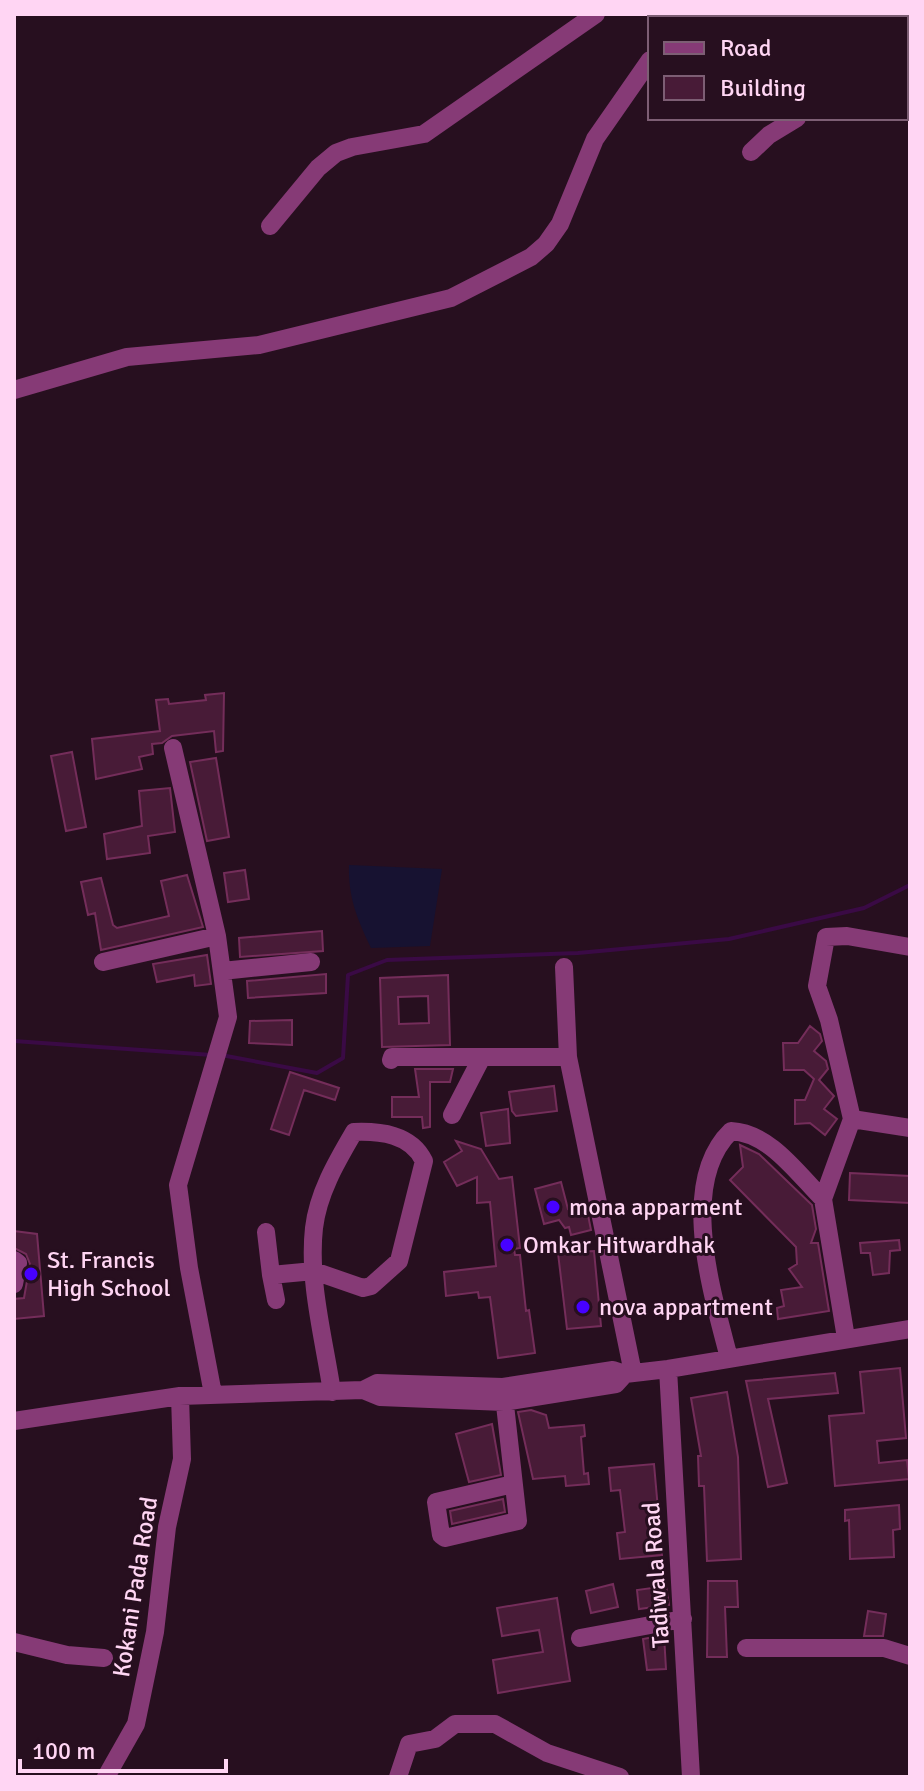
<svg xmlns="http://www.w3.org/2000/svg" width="924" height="1791" font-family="Signika,sans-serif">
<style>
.green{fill:#171231}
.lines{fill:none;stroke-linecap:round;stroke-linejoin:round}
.stream{stroke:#3a0a45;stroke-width:4}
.building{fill:#481b37;stroke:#742d5a;stroke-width:2;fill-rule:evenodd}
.minor{stroke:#863a76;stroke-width:18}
.poi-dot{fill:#4701ff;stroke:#270f1f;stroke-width:3}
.labels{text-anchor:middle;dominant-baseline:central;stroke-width:6;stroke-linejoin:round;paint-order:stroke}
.poi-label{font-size:24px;fill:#ffd5f3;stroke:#270f1f;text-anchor:start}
.street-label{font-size:24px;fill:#ffd5f3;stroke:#270f1f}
</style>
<rect width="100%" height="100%" fill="#270f1f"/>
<!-- green -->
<path class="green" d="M349,865l93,4 -12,77 -59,2c-14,-29 -23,-51 -22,-83z"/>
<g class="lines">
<!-- stream -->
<path class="stream" d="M14,1041l198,14
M221,1055l96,18 26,-15 5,-83 39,-15 191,-7 151,-14 135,-31 46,-23"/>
</g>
<!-- building -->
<path class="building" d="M224,693l-1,58 -7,1 -2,-21 -42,5 -10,7 -10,1 1,10 -14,3 3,12 -46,10 -4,-40 68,-8 -4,-31 12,-1 1,5 37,-4 -1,-5z
M72,752l14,75 -20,4 -15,-75z
M216,758l13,79 -22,4 -17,-79z
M170,788l5,44 -27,4 2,17 -43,6 -3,-25 38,-8 -3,-35z
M245,870l4,29 -21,3 -4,-29z
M187,875l16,52 -102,23 -6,-37 -7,2 -7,-33 20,-4 12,47 4,3 52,-12 -8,-35z
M322,931l1,20 -83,6 -1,-19z
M207,955l4,29 -16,2 -1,-11 -37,7 -4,-18z
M326,974v19l-78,5 -1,-17z
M448,975l2,70 -68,2 -2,-69zM428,996l1,27 -30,1 -1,-27z
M292,1020v25l-43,-2 1,-22z
M810,1026l10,8 2,7 -8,10 12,10 2,8 -9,11 15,16 -10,13 13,10 -12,16 -15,-12 -15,1v-24h10l9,-21 -10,-9h-20l-1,-27h15z
M415,1069h38l-3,13h-20v45l-7,1 -1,-11h-30v-20h27z
M290,1072l49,16 -4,12 -31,-10 -15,45 -18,-6z
M554,1086l3,25 -41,5 -4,-5 -3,-19z
M508,1109l2,34 -24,3 -5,-33z
M456,1141l25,8 18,30 13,-2 8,71 -6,1 1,6h5l6,56 3,-1 6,43 -37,5 -8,-61 -11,1 -1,-6 -32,4 -2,-24 52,-6 -6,-64 -13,1v-26l-20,9 -13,-24 18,-11z
M740,1145l19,9 53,51 4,24 -5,14h7l11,68 -51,8 -1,-11 7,-2 -3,-16 21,-3 -13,-18 8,-5 -1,-17 -66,-67 13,-13z
M850,1173l60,3v27l-61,-3z
M561,1182l7,27 18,-4 5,25 -20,5 -2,-8 -4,1 -6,-8 -15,4 -9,-35z
M14,1231l23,3 7,82 -30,3v-20l10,-1 6,-34 -4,-10 -12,-6z
M899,1240l1,10 -10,1 -1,22 -16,2 -3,-22h-9l-1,-10z
M594,1251l7,75 -34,3 -9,-76z
M900,1368l6,70 -29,3 2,22 28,-3 2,19 -74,7 -6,-70 35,-3 -4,-41z
M835,1373l3,20 -70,6 19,84 -19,4 -22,-106z
M727,1392l11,65 3,102 -34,2 -3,-75h-5l-1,-30h3l-10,-58z
M531,1410l15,5 3,13 35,-3 1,11 -4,1 3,37 4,-1 1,11 -23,2 -1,-10 -32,3 -15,-67z
M492,1424l9,51 -32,7 -13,-48z
M654,1464l8,91 -42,4 -3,-26 8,-1 -5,-42 -9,1 -2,-23z
M503,1499l2,13 -53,12 -2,-13z
M899,1505l1,24 -7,1 1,27 -44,2 -1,-39 -4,1v-11z
M708,1581h29l1,26h-13l2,50h-20z
M613,1584l5,23 -27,6 -5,-22z
M666,1586l3,19 -30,4 -2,-19z
M557,1598l13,83 -72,12 -5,-33 50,-8 -4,-22 -37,6 -5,-28z
M868,1611l18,3 -3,22h-19z
M664,1635l2,34 -19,1 -4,-31z"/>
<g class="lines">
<!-- minor -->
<path class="minor" d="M694,18l4,-4
M906,95l4,-1
M751,152l18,-17 28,-17
M270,226l48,-58 18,-15 16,-6 72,-13 172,-120
M14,390l113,-33 132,-12 192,-47 80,-41 15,-13 14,-20 35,-85 55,-79
M173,748l44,188 11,81 -50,168 11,83 24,126
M103,962l114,-26
M564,967l4,90 65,316
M222,971l89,-9
M391,1060l1,-3h176
M452,1115l30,-58
M852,1119l58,9
M266,1232l5,43 43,-4 49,17 8,-2 28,-25 25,-100c-13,-27 -44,-30 -70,-29 -17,29 -36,61 -40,96 -6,53 10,111 18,164
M14,1260l4,3 -4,21
M271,1275l5,25
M846,1338l-23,-139 29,-80 -23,-99 -12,-34 9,-49 21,-1 63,11
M729,1358c-16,-63 -52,-175 2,-227 39,2 66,42 92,68
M668,1369l23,408
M503,1387l15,134 -73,17 -4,-3 -5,-33 77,-18
M363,1390l17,7 124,5 112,-18 9,-10
M14,1421l166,-25 183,-6 14,-7 126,4 110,-17 12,4 43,-5 242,-40
M580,1638l103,-19
M14,1642l53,13 37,3
M746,1648h138l26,8
M106,1777l30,-53 19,-92 12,-105 15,-68 -2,-63
M398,1777l11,-33 26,-5 20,-15h40l52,29 73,24"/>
</g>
<!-- markers -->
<g class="poi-dot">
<circle cx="553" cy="1207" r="8"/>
<circle cx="507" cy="1245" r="8"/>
<circle cx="31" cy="1274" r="8"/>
<circle cx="583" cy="1307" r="8"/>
</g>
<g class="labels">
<!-- poi labels -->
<g class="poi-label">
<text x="569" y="1207">mona apparment</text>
<text x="523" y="1245">Omkar Hitwardhak</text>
<text x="47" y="1260">St. Francis<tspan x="47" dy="28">High School</tspan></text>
<text x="599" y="1307">nova appartment</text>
</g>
<!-- street labels -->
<g class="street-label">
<text transform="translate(656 1575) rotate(-94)">Tadiwala Road</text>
<text transform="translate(135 1587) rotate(-81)">Kokani Pada Road</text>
</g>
</g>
<!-- border -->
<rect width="924" height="1791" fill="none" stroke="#ffd5f3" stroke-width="32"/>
<!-- legend -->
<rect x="648" y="16" width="260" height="104" fill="#270f1f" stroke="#7d5e74" stroke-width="2"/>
<rect x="664" y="42" width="40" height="12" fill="#863a76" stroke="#7d5e74" stroke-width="2"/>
<text x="720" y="56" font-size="24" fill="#ffd5f3">Road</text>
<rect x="664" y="76" width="40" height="24" fill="#481b37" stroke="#7d5e74" stroke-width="2"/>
<text x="720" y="96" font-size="24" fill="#ffd5f3">Building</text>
<!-- scale -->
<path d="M20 1759v12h206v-12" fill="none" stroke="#ffd5f3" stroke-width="4"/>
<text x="32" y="1759" font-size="24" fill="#ffd5f3" stroke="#270f1f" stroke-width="6" paint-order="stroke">100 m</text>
</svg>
